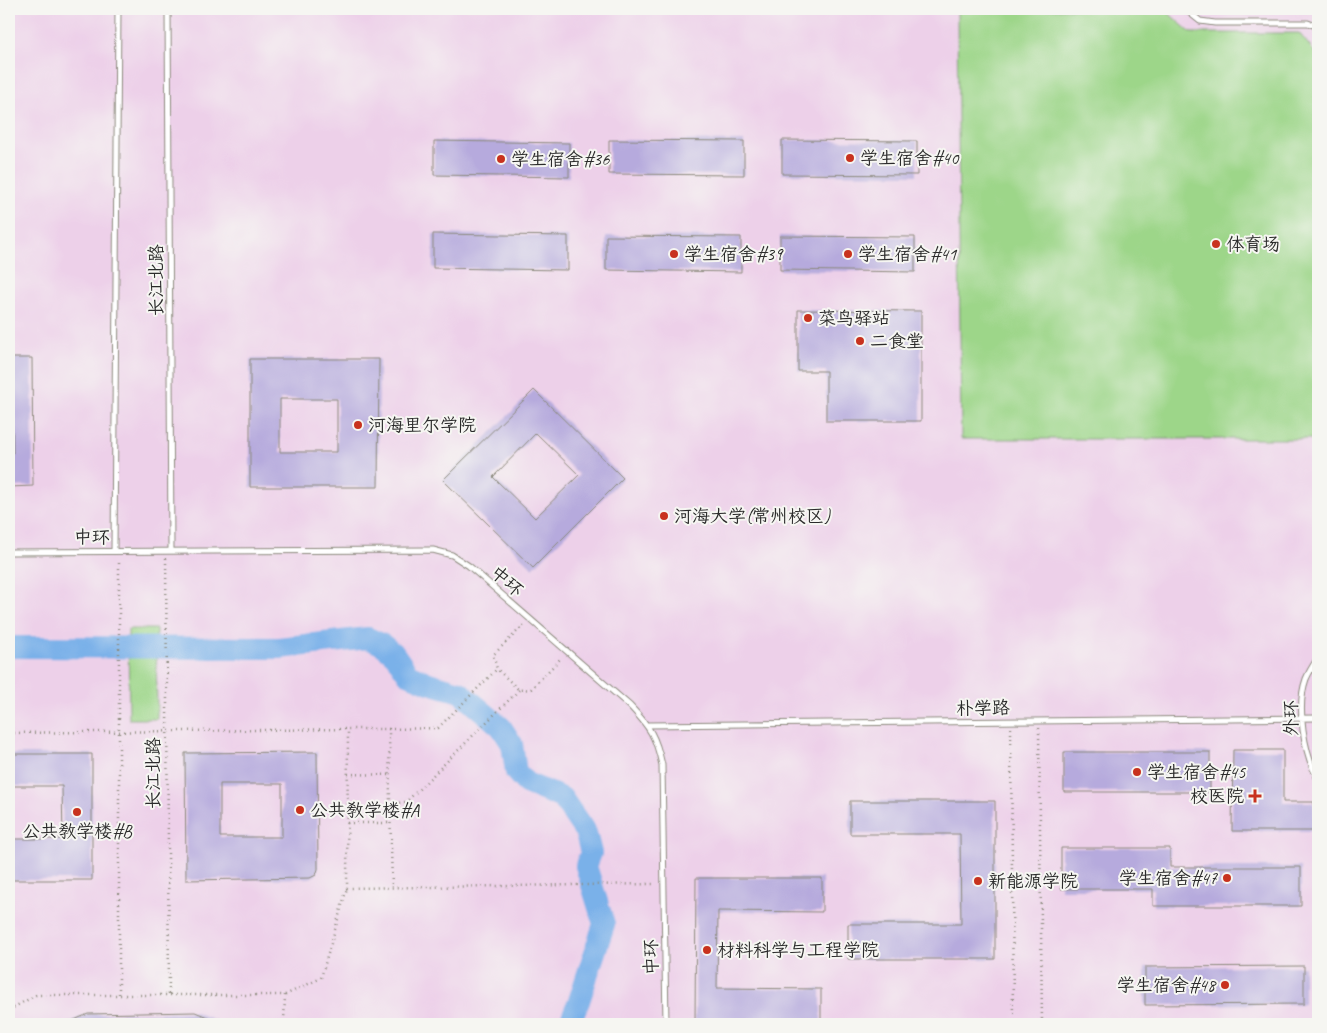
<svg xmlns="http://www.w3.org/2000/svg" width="1327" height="1033" font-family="Caveat,'LXGW WenKai TC',sans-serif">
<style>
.built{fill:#edd0e9}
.green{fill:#9dd689;stroke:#64805a}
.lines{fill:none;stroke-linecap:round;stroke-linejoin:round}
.river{stroke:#7ab1e9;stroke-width:22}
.building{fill:#b6aadd;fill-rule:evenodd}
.service-casing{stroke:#8c8a7d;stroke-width:7}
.path{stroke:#8c8a7d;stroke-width:2.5;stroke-dasharray:1 4;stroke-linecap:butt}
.service{stroke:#fff;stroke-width:5}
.poi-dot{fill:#c8321e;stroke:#f6f6f2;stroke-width:2}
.labels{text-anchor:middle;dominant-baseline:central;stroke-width:4;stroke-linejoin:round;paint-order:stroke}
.poi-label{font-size:18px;fill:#2b2b2b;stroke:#f6f6f2;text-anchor:start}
.street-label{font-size:18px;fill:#2b2b2b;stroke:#f6f6f2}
</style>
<rect width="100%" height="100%" fill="#f6f6f2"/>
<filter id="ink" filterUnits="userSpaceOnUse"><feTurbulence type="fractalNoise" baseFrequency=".02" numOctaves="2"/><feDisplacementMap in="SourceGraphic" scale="10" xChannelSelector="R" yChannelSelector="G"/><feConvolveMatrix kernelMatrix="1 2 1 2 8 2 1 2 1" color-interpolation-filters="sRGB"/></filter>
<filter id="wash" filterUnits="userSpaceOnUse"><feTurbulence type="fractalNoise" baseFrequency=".0096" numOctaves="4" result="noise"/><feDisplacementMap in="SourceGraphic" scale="20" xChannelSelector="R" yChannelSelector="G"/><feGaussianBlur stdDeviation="1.12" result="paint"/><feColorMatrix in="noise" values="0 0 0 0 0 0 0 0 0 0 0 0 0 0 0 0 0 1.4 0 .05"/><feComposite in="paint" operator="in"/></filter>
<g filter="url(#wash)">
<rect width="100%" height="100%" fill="#ede8cf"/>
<!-- built -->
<path class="built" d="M9,9h1309v1015h-1309z"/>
<!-- green -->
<path class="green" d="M957,9h207l27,24h108l18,22v384h-356z
M128,629h28l1,90h-28z"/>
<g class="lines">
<!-- river -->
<path class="river" d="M9,647l270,1 89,-10 15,7 12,10 13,19 21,9 31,9 41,35 11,17 4,28 10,11 36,15 24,35 5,20 -5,13 18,58 -25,77 -10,23"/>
</g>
<g id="blocks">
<!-- building -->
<path class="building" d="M609,140l135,1v34l-135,-1z
M782,140l135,1v34l-135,-1z
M434,141l135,2v34l-135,-2z
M433,234l135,2v34l-135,-2z
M606,236l135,1v35l-135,-2z
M780,236l135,1v35l-135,-2z
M798,310l123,1v110h-95v-50h-28z
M9,358h23l1,128 -24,1v-34h4l-1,-61h-3z
M250,359h129l-1,128h-128zM280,399h57v53h-57z
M534,390l89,88 -90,90 -90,-88zM536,433l43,42 -44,43 -42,-41z
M1233,750h50v52h31v29h-82z
M317,752l1,117 -2,6 -6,3 -124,2 -1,-127zM220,784h62v53h-62z
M1064,752h146v40h-146z
M9,754h83v126h-83v-41h54l-1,-53h-53z
M850,801h145v158h-147v-35h113l-1,-90h-110z
M1061,848h109v19h131v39h-148v-17h-92z
M696,878h126v34l-104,-1 -1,77 104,1v34l-126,-1z
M1304,966v38l-159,1v-38z
M195,1012l30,12h-160l23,-10z"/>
</g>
</g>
<g filter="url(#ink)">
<use href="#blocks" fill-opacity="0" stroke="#8c8a7d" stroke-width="1"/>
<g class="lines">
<defs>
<path id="service" d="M168,9l3,542
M1185,9l15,12 15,2h93l10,4
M114,551l4,-542
M9,552l424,-2 19,5 17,11 161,140c20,21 26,31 32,59l4,259
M1318,658c-4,6 -9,14 -12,21 -10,28 -2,74 12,100
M648,725l670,-7"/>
</defs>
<!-- service casing -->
<use href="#service" class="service-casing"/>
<!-- path -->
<path class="path" d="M166,558l3,436
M524,625l-31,30 4,14 22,21 12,-1 31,-32
M519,690l-113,112 -16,2 -1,-75h-41l-1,159 309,-4
M1011,728l2,296
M1039,728l3,296
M388,729l50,-1 59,-59
M9,733l338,-4
M348,774l42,1
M390,803l2,85
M347,823h44
M119,994v-434
M285,995l36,-17 26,-90
M9,1010l27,-15h249l-1,29"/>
<!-- service -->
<use href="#service" class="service"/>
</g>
</g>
<!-- markers -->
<g class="poi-dot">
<circle cx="850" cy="158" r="5"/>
<circle cx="501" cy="159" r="5"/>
<circle cx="1216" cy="244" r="5"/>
<circle cx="674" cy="254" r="5"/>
<circle cx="848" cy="254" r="5"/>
<circle cx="808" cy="318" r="5"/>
<circle cx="860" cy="341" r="5"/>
<circle cx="358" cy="425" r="5"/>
<circle cx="664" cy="516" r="5"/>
<circle cx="1137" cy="772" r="5"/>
<path d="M1252.5 788.5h5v5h5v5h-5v5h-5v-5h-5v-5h5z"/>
<circle cx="300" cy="810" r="5"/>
<circle cx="77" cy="812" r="5"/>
<circle cx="1227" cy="878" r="5"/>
<circle cx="978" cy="881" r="5"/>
<circle cx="707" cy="950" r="5"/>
<circle cx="1225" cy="985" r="5"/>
</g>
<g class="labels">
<!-- poi labels -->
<g class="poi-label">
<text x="860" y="158">学生宿舍#40</text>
<text x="511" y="159">学生宿舍#36</text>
<text x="1226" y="244">体育场</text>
<text x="684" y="254">学生宿舍#39</text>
<text x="858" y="254">学生宿舍#41</text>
<text x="818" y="318">菜鸟驿站</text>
<text x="870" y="341">二食堂</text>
<text x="368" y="425">河海里尔学院</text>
<text x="674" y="516">河海大学(常州校区)</text>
<text x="1147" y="772">学生宿舍#45</text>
<text x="1244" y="796" text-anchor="end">校医院</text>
<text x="310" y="810">公共教学楼#A</text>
<text x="77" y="831" text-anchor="middle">公共教学楼#B</text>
<text x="1217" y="878" text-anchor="end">学生宿舍#47</text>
<text x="988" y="881">新能源学院</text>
<text x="717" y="950">材料科学与工程学院</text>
<text x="1215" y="985" text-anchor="end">学生宿舍#48</text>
</g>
<!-- street labels -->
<g class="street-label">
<text transform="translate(156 280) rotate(-90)">长江北路</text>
<text x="92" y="537">中环</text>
<text transform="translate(507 581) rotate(41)">中环</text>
<text transform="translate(983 708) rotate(-1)">朴学路</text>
<text transform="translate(1291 718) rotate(-91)">外环</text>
<text transform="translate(153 773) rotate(-90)">长江北路</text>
<text transform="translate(651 957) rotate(-91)">中环</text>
</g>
</g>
<!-- margin -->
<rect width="1327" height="1033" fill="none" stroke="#f6f6f2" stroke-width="30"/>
</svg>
